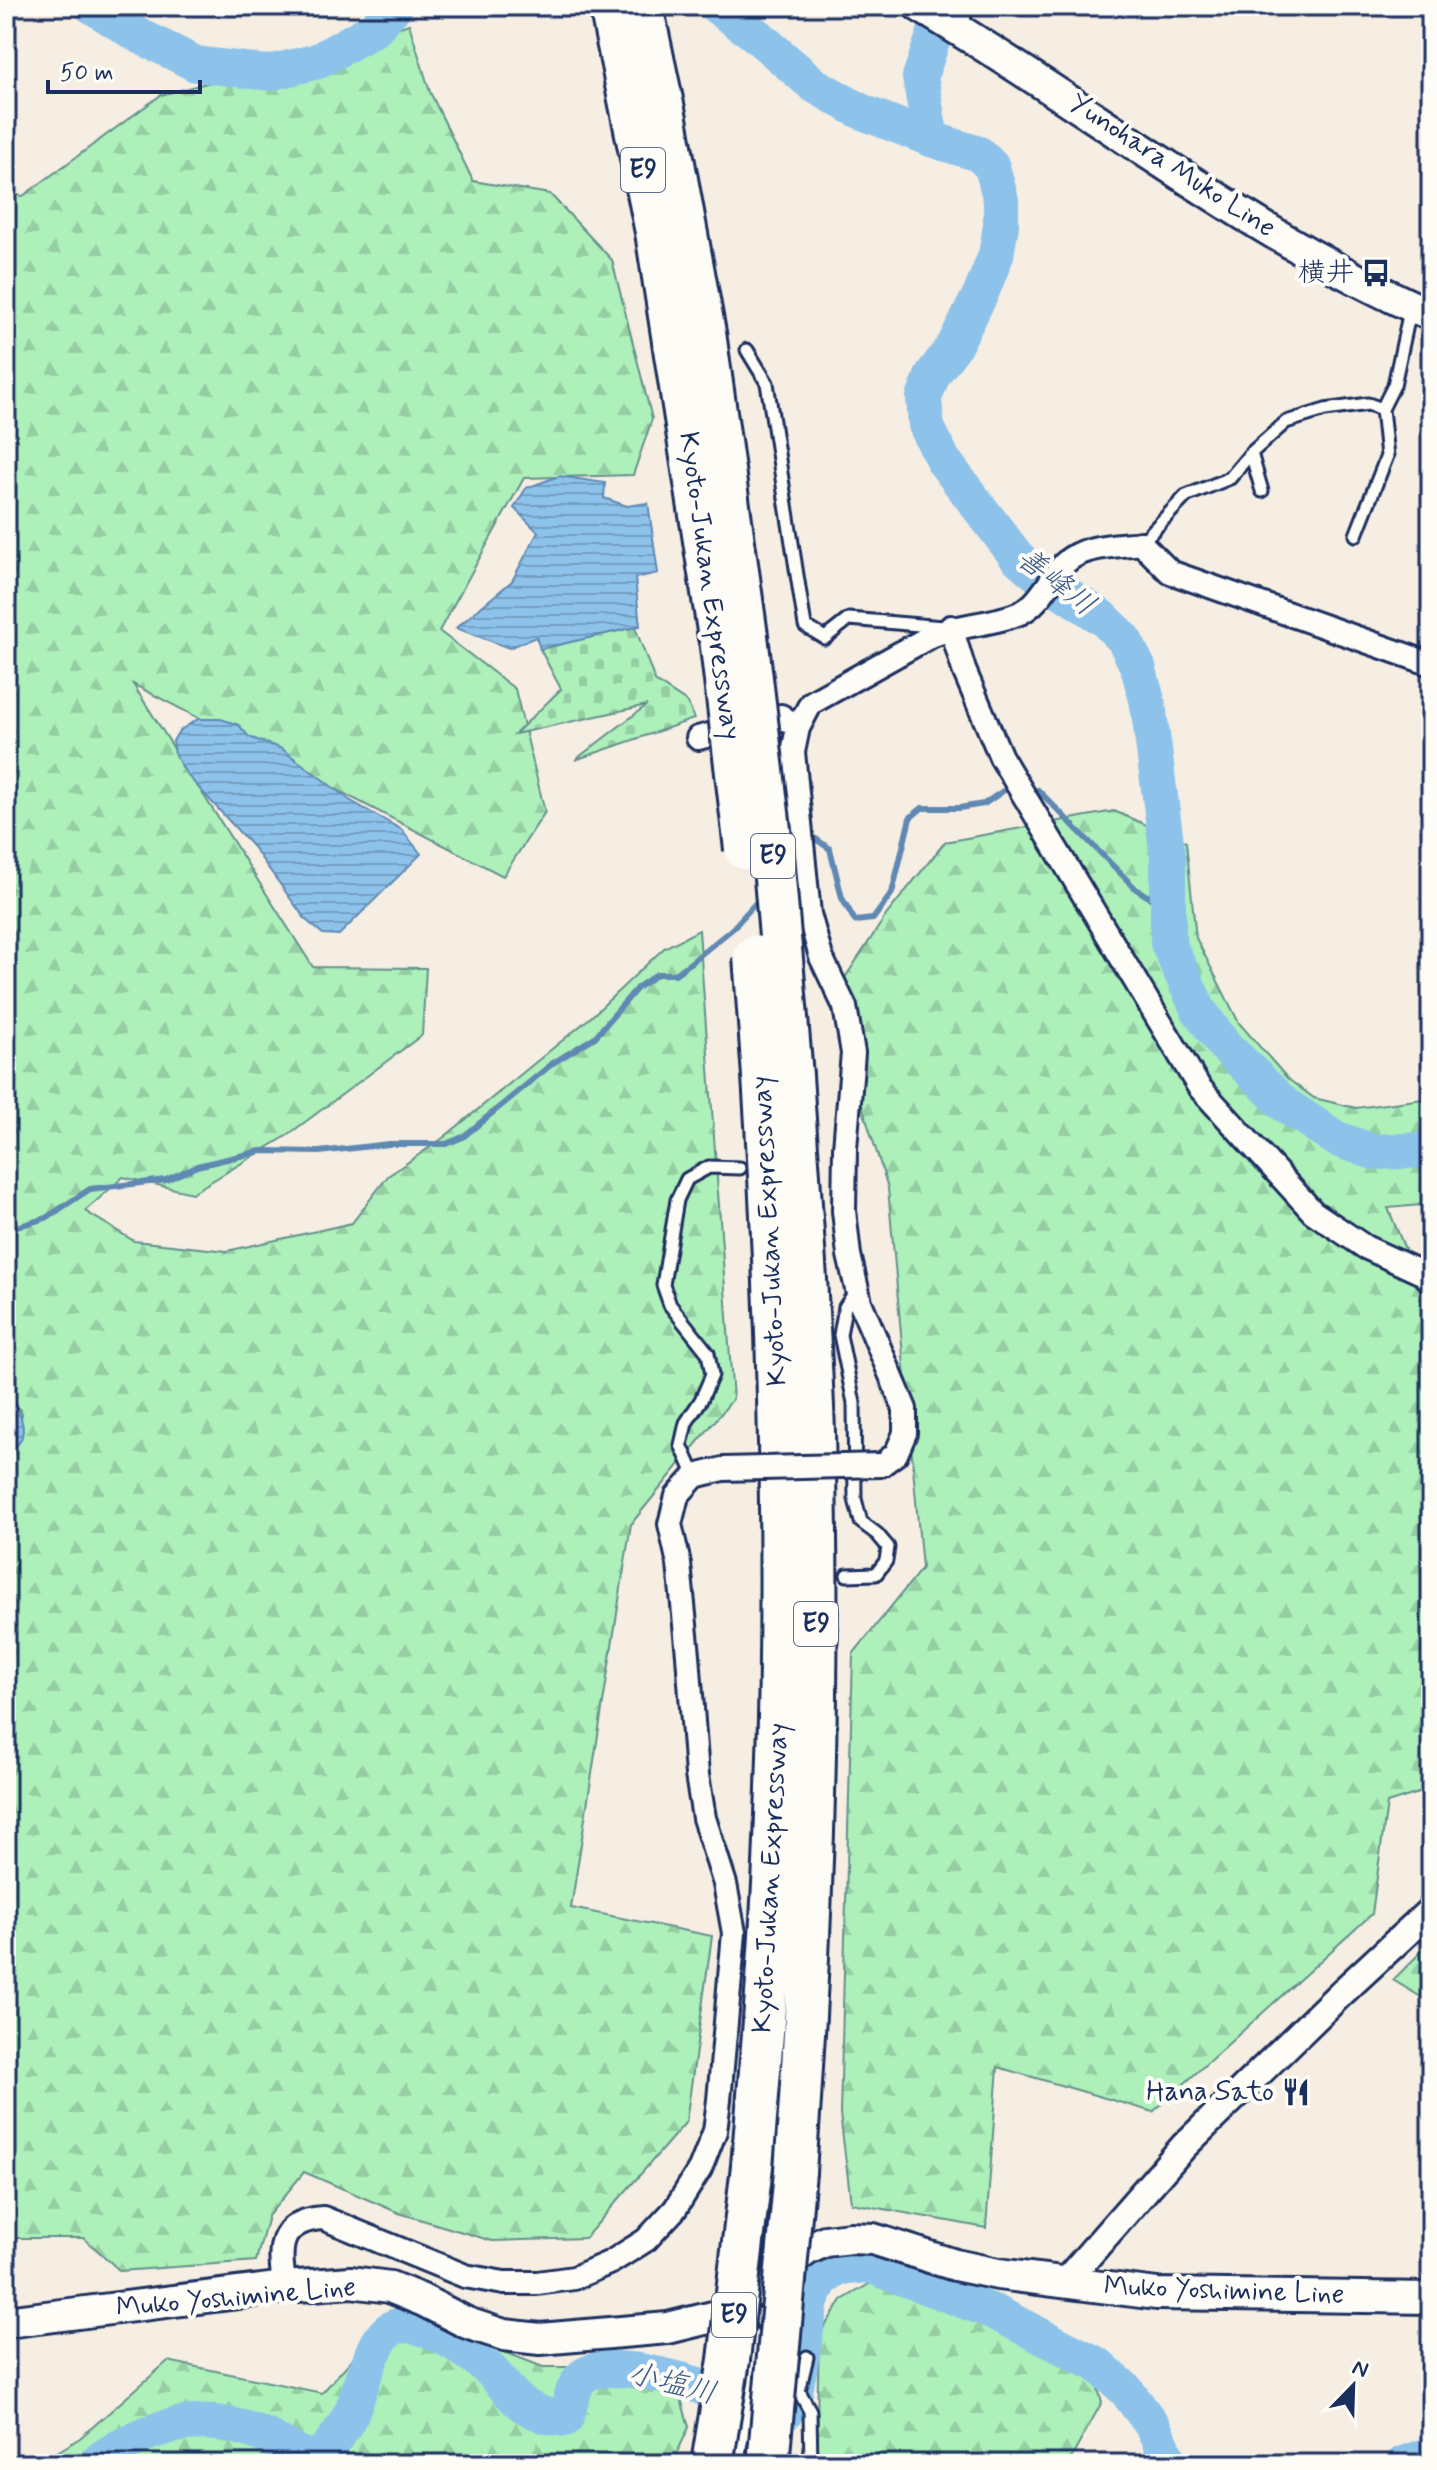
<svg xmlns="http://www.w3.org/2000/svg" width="1437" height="2470" font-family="Mynerve,'Klee One',sans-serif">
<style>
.forest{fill:url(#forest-firs);stroke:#64908c;stroke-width:2}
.cemetery{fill:url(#cemetery-stones);stroke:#64908c;stroke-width:2}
.water{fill:url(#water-rules);stroke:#5f88b3;stroke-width:2}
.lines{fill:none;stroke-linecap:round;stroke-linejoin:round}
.stream{stroke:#5f88b3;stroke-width:6}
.river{stroke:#8dc3eb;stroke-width:36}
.service-casing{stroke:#1b2f5e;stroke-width:17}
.minor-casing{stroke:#1b2f5e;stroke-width:28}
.tertiary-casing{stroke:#1b2f5e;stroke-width:32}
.secondary-casing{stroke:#1b2f5e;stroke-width:36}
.motorway-casing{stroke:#1b2f5e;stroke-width:46}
.service{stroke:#fdfcf7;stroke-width:11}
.minor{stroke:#fdfcf7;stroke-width:22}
.tertiary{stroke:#fdfcf7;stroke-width:26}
.secondary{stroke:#fdfcf7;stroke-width:30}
.motorway{stroke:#fdfcf7;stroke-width:40}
.minor-bridge-casing{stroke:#1b2f5e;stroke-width:28;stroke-linecap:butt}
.motorway-bridge-casing{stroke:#1b2f5e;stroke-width:46;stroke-linecap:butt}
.minor-bridge{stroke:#fdfcf7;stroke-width:22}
.motorway-bridge{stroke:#fdfcf7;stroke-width:40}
.labels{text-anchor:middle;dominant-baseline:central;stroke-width:8;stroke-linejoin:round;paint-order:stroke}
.shield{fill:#fdfcf7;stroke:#5f6c8c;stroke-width:2}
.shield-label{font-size:26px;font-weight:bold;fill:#1b2f5e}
.street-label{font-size:28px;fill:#1b2f5e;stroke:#fdfcf7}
.poi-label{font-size:28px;fill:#1b2f5e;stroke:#fdfcf7;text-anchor:end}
.water-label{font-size:30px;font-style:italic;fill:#3d5b88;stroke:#fdfcf7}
</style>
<defs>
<pattern id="forest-firs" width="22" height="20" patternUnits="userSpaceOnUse" patternTransform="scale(2)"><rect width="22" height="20" fill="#adf0ba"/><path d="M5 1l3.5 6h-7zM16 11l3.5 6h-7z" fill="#94cea2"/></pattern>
<pattern id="cemetery-stones" width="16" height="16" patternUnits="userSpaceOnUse" patternTransform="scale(2)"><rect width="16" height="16" fill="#adf0ba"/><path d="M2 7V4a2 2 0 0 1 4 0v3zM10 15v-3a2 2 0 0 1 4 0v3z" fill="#94cea2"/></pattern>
<pattern id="water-rules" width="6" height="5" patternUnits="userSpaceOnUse" patternTransform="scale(2)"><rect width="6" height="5" fill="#8dc3eb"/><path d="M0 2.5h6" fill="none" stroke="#729fc2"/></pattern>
</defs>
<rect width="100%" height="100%" fill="#f6eee2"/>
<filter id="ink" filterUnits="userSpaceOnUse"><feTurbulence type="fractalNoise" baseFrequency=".0125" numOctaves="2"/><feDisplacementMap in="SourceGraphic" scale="16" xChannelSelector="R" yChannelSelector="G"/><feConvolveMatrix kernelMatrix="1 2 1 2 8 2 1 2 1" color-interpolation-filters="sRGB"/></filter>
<g filter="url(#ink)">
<!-- forest -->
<path class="forest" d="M409,24l21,68 43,89 77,13 62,66 40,159 -19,56 -109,3 -85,153 76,58 30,123 -42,64 -370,-192 180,283 113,1 -4,67 -137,102 -93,56 -69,-16 -38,34 49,30 93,10 125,-28 36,-47 55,-38 148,-121 73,-69 35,-18 34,469 -102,125 -60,384 141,28 -26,186 -101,116 -93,3 -93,-28 -95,-41 -36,44 -12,45 -136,10 -36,-33h-78v-785l8,-4 8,-35 -16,-27v-1194l17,3 138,-101 141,-37z
M1114,811l72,31 10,96 43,85 49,56 26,19 42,10 75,-10v106l-43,4 43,104v477l-44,14 -15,111 -219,198 -155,-45 -12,161 -135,-25 -11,-89 13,-460 69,-86 -34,-380 -59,-186 58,-88 58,-72z
M1431,1942v61l-38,-23z
M871,2283l116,21 100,48 15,50 -34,62h-252l3,-129 23,-35z
M396,2310l147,57h129l17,60 -17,37h-634l42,-26 88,-77 154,32z"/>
<!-- cemetery -->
<path class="cemetery" d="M635,627l20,54 33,22 6,16 -119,41 72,-55 -132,29 46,-45 -21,-40z"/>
<!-- water -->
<path class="water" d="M559,476l46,7 -1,15 23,8 21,-3 10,70 -23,5 5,48 -100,23 -4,-12 -27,11 -53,-20 56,-47 26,-49 -24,-24 12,-20z
M198,719h23l18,6 10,12 33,12 69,52 51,29 19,24 -82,81 -16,-1 -17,-14 -53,-73 -66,-72 -12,-20 -2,-14 6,-10z
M6,1387c12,22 31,51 0,66z"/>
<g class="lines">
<!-- stream -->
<path class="stream" d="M1038,790l98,99 30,19
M808,847l8,-8 14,10 12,49 13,23 18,-2 19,-26 18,-75 12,-10h37l25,-4 19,-13
M6,1230l40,-12 44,-29 76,-9 31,-14 64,-15 58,1 70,-8h57l17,-7 90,-74 42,-26 42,-49 20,-14h18l14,-10 43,-35 30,-33"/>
<!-- river -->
<path class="river" d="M92,6l46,29 58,29 73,9 49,-12 56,-32 21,-23
M716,6l40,29 58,50 46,26 71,28 48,15 13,13 9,33v25l-5,30 -14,36 -28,55 -21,28 -9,24 2,27 17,35 74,97 22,19 65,43 20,20 14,28 10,37 20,154v85l30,66 26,36 61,60 52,34 37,13 57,-2
M931,139l-11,-62 24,-71
M94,2464c52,-39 107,-55 169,-29 20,8 34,22 56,23 13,-14 24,-28 32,-45 9,-20 20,-70 38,-83 25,-19 83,23 102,41 11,11 20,26 34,35 13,8 26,12 40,13 5,-12 7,-31 16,-41 19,-21 102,0 125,11 14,6 55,30 68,28 1,0 10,-3 11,-4l10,-21 16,-91 10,-21 17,-12 30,-3 126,47 104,53 28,25 26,35 19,39
M1403,2464l28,-10"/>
<defs>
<path id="service" d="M747,350l20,33 38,243 20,12 24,-19 94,8
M1251,453l11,38
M1356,535l31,-79 -5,-47
M1141,543l45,-47 44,-18 21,-25 35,-31 39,-12 43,-6 14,5 12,-24 17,-79
M695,1476l-14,-31 5,-22 15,-23 11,-25 -4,-22 -38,-48 -7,-20 14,-85 10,-21 22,-12 31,1
M847,1575l29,-1 10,-13 2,-14 -11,-13 -16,-12 -6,-23 -1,-96 -14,-68 5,-28 12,-18
M807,2357l-8,34 11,20 1,53
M741,2464c-4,-14 1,-23 4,-37 9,-35 19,-71 2,-105"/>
<path id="minor" d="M958,29l2,-23
M951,627l13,43 37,87 198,330 114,125 52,35 59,27 7,8
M698,738l83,-22 17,12
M881,1465l15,-11 9,-21v-24l-45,-107 -11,-47 -5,-44 1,-63 8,-95 -8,-46 -24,-50 -12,-43 -16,-162 5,-24 13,-25 120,-67c28,-12 61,-11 89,-23 21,-10 30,-35 45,-50 17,-18 54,-17 76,-20l29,29 261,92
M285,2287c-7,-37 -8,-66 38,-69l142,58 39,7h33l37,-5 37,-16 35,-22 29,-31 25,-40 15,-38 4,-31 15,-167 -9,-49 -21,-66 -7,-43 -9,-120 -9,-91 -9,-40 7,-28 18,-20 28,-7"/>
<path id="tertiary" d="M1065,2282l119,-136 153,-149 94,-87"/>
<path id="secondary" d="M919,6c172,101 329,229 512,309
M6,2322l279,-35 66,-5 39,5 32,13 45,23 37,12 36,4 128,-11 49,-12 20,-13 69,-53 19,-9 25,-3 23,1 82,26 43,9 159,20 274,4"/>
<path id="motorway" d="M610,6l46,226 63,405
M642,6l24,113 39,214 42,303
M792,1076c8,119 18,238 22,357 7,246 -1,494 -19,739
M752,2166c10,-117 20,-233 24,-351 10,-246 3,-493 -13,-739"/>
</defs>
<!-- service casing -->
<use href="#service" class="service-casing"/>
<!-- minor casing -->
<use href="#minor" class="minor-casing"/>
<!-- tertiary casing -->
<use href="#tertiary" class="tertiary-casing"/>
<!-- secondary casing -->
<use href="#secondary" class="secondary-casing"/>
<!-- motorway casing -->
<use href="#motorway" class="motorway-casing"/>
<!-- service -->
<use href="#service" class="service"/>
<!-- minor -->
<use href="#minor" class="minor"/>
<!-- tertiary -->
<use href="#tertiary" class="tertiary"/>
<!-- secondary -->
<use href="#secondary" class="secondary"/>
<!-- motorway -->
<use href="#motorway" class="motorway"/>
<defs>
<path id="minor-bridge" d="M723,1469l158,-4"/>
<path id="motorway-bridge" d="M747,636l26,219 19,221
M720,638l25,211
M754,956l9,120
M712,2464l17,-104 23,-194
M768,2464l27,-292"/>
</defs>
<!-- minor-bridge casing -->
<use href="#minor-bridge" class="minor-bridge-casing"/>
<!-- motorway-bridge casing -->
<use href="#motorway-bridge" class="motorway-bridge-casing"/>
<!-- minor-bridge -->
<use href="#minor-bridge" class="minor-bridge"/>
<!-- motorway-bridge -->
<use href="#motorway-bridge" class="motorway-bridge"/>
</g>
</g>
<!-- icons -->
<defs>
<symbol id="bus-bare" viewBox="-9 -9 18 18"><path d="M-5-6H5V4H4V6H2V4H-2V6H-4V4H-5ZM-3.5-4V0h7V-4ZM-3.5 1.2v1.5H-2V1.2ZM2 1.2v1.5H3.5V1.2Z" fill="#1b2f5e" stroke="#fdfcf7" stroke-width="2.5" paint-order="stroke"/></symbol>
<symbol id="restaurant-bare" viewBox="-9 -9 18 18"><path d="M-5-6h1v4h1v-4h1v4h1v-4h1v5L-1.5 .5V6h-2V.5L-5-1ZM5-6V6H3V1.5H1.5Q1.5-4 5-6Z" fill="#1b2f5e" stroke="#fdfcf7" stroke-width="2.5" paint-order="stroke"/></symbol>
</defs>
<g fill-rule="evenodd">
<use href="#bus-bare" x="1356" y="253" width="40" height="40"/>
<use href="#restaurant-bare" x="1276" y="2072" width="40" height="40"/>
</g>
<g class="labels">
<!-- shield labels -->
<g class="shield">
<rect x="621" y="148" width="44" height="44" rx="6"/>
<rect x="751" y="834" width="44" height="44" rx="6"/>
<rect x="794" y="1602" width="44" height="44" rx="6"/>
<rect x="712" y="2293" width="44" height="44" rx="6"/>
</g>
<g class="shield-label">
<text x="643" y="170">E9</text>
<text x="773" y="856">E9</text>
<text x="816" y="1624">E9</text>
<text x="734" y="2315">E9</text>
</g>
<!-- street labels -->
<g class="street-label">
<text transform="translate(1172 166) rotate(33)">Yunohara Muko Line</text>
<text transform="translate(709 586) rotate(82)">Kyoto-Jukan Expressway</text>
<text transform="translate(770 1231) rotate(-93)">Kyoto-Jukan Expressway</text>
<text transform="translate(771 1878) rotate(-87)">Kyoto-Jukan Expressway</text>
<text transform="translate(1224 2291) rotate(2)">Muko Yoshimine Line</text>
<text transform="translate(236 2298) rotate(-5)">Muko Yoshimine Line</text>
</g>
<!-- poi labels -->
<g class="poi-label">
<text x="1354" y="273">横井</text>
<text x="1274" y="2092">Hana Sato</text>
</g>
<!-- water labels -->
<g class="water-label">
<text transform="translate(1056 582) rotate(38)">善峰川</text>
<text transform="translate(672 2384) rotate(14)">小塩川</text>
</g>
</g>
<!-- margin -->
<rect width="1437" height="2470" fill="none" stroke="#fdfcf7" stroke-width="32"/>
<rect x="16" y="16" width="1405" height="2438" fill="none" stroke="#1b2f5e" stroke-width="3" filter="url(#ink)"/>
<!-- north arrow -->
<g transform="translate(1353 2386) rotate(23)" stroke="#fdfcf7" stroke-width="6" paint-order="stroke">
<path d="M0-6L14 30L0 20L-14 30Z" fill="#1b2f5e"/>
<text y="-12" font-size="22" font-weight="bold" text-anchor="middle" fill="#1b2f5e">N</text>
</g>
<!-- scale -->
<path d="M48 80v12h152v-12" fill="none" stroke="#1b2f5e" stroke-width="4"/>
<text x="60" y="80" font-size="24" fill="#1b2f5e" stroke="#fdfcf7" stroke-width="6" paint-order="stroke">50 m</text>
</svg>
